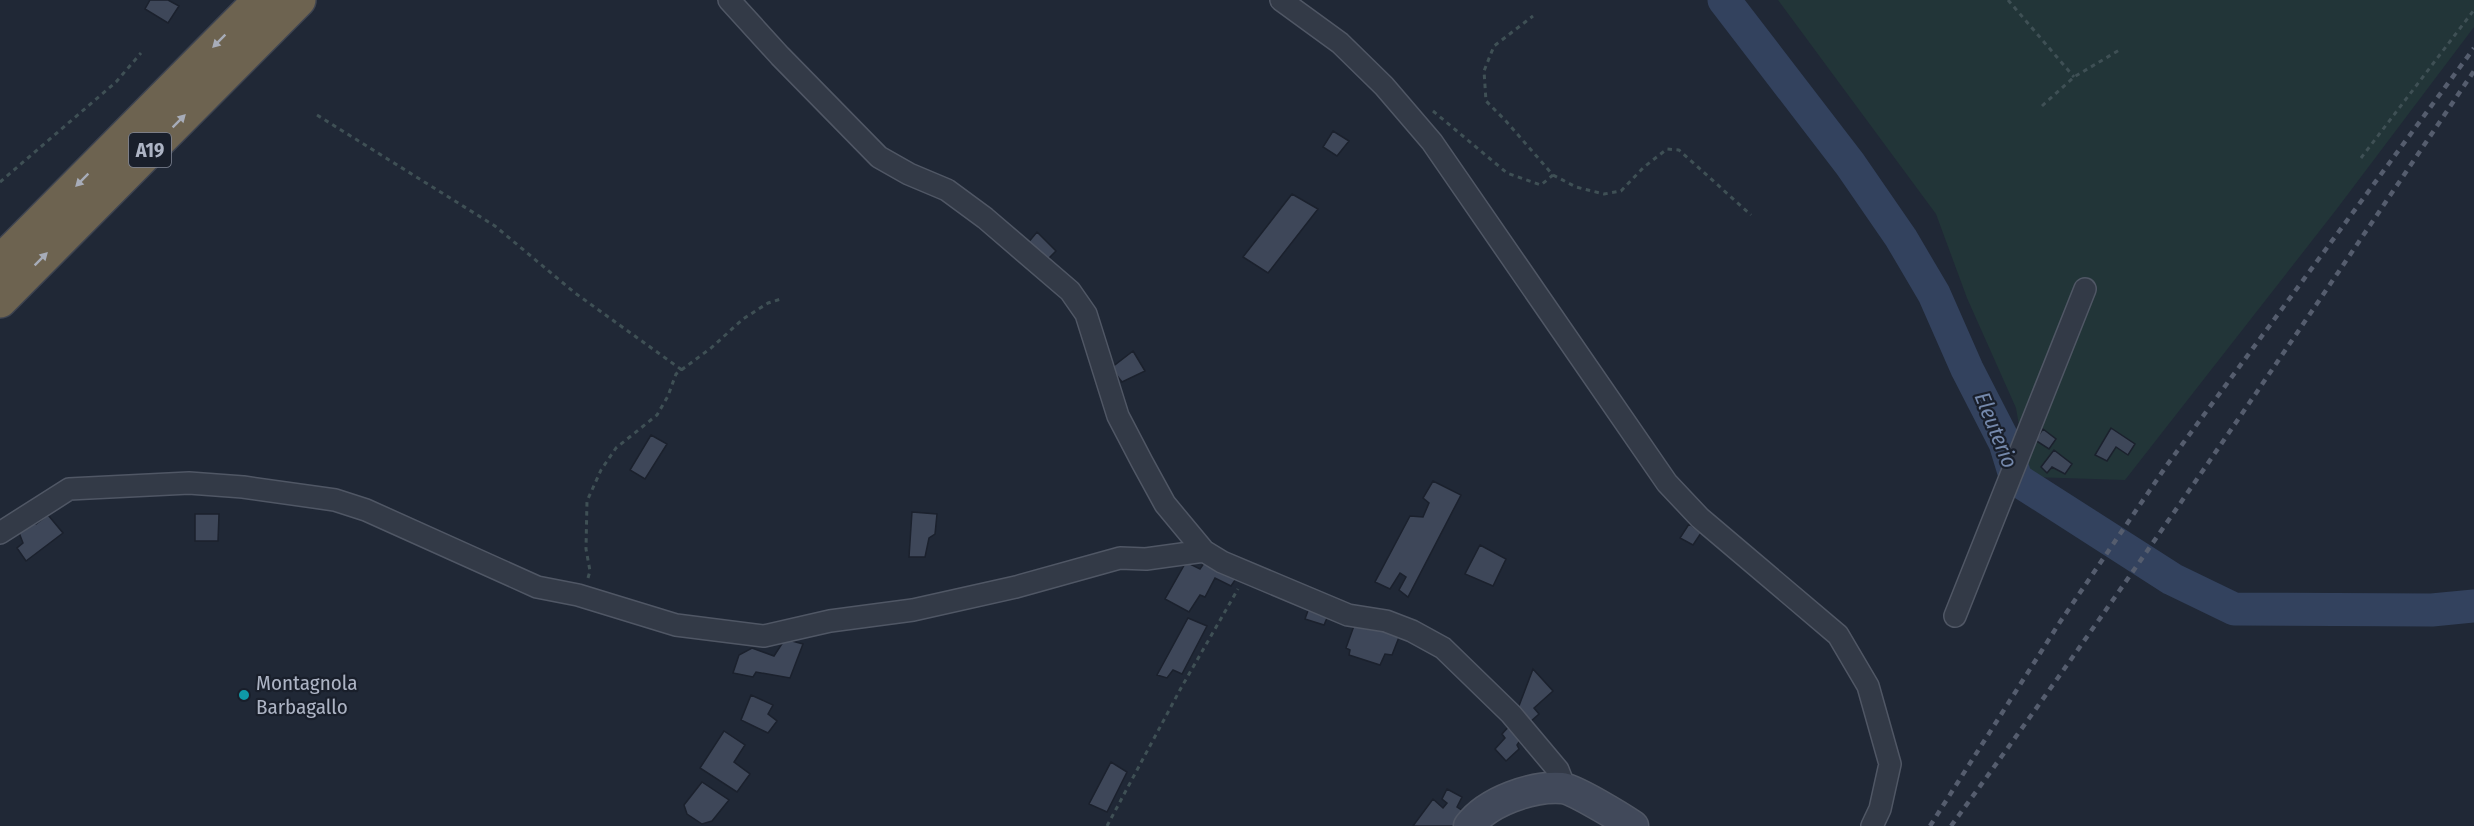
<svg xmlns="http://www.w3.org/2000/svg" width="2474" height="826" font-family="'Fira Sans Condensed',sans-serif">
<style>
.green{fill:#223538}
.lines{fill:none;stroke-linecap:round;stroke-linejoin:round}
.river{stroke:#33425e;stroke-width:33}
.building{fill:#3e4759;stroke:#1b212d;stroke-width:1.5}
.street-casing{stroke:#505765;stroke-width:24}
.secondary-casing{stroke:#505765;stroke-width:33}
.highway-casing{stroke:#3e4451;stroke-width:36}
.path{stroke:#3f5055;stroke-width:3;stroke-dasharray:4.5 4.5;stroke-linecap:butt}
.street{stroke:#333a47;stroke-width:21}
.secondary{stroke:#41495a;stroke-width:30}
.highway{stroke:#6d6350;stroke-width:33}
.rail{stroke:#555d6e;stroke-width:4.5;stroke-dasharray:6 6;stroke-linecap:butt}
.oneway{fill:#a7acb8}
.culture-dot{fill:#0f9aa8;stroke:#191f2b;stroke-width:2}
.labels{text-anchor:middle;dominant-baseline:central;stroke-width:4.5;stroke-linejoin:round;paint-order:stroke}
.shield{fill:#191f2b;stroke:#818796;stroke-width:1.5}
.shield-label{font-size:20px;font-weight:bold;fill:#adb4c4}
.poi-label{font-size:21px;fill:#adb4c4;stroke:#191f2b;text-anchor:start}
.water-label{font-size:22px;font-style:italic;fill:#7589ac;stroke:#191f2b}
</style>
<rect width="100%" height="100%" fill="#202836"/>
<!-- green -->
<path class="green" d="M1778,0h696v27l-138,183 -211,270 -97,-3 -12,-69 -49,-110 -31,-84z"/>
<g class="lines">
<!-- river -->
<path class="river" d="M1724,0l126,164 51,74 33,56 33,75 38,74 11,36 156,100 62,30 198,1 42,-4"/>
</g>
<!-- building -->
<path class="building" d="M150,0h18l11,6 -11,17 -23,-14z
M1333,131l16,10 -12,15 -14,-9z
M1292,194l26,15 -50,64 -25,-16z
M1037,232l19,19 -12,12 -17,-19z
M1133,351l12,20 -23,11 -11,-14z
M2111,428l24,16 -7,11 -12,-8 -9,14 -12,-6z
M2043,429l13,10 -7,10 -14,-9z
M651,435l16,9 -22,35 -15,-9z
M2054,450l18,14 -7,10 -13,-7 -5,6 -6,-6z
M1433,481l28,14 -53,102 -9,-7 7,-13 -6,-4 -10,16 -15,-7 35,-66 13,1 6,-14 -6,-5z
M912,512l25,2 -2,20 -6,4 -4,19h-16z
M195,514h24l-1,27h-23z
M48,515l15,18 -37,28 -9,-13 6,-5 -5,-13 13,-12 5,6z
M1689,524l12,9 -8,12 -13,-7z
M1480,545l26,14 -13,27 -28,-12z
M1186,562l14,7 4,-6 36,10 -9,13 -16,-8 -10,19 -5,-2 -11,17 -24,-13z
M1311,602l19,9 -6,14 -19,-6z
M1188,618l19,8 -25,48 -9,-4 -6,8 -10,-3z
M1355,623l46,9 -9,23 -7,-1 -5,11 -31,-10 1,-5 -4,-2z
M785,639l18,5 -13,34 -34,-6 -3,5 -20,-4 6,-18 13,-7 22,8z
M1533,669l20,22 -19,17 5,6 -9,8 -13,-11z
M751,695l22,10 -5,9 9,7 -9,12 -27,-13z
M1511,724l12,12 -6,9 2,4 -13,12 -11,-12 10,-11 -3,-4z
M724,731l21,14 -11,17 16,12 -13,18 -37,-24z
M1111,762l16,10 -20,40 -18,-8z
M702,782l27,18 -17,21 -10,3 -15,-10 -3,-9z
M1447,789l15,8 -5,10 9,6 -9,13h-44l20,-27 10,9 4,-5 -5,-4z"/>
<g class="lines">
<defs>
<path id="street" d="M729,0l51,56 99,101 30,17 38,16 38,28 85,73 16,23 32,102 24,46 23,42 39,47 18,11 126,53 38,6 26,10 31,17 68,66 47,56 7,18
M1281,0l59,43 44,43 48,56 235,341 33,35 138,117 30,51 22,78 -10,45 -8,17
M0,533l69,-44 120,-6 54,4 92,13 31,10 171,77 41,8 98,30 88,11 66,-15 83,-11 103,-23 104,-29 26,1 58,-8
M1955,616l130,-327"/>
<path id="secondary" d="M1469,826c19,-25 63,-40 93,-38 12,1 59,30 71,38"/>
<path id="highway" d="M0,262l260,-262
M0,301l299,-301"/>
</defs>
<!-- street casing -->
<use href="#street" class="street-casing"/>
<!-- secondary casing -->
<use href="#secondary" class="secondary-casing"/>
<!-- highway casing -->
<use href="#highway" class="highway-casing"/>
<!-- path -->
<path class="path" d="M2008,0l66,77
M2042,106l32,-29 47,-28
M1433,111l74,62 34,12 12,-10 -48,-55 -19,-19 -2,-30 10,-25 39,-30
M317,115l178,111 80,67 107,77
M2361,158l113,-148
M1553,175l23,12 28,7 17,-3 23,-24 23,-18 12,1 72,65
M0,182l116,-100 25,-29
M588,578l2,-7 -4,-22 1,-48 14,-31 15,-22 41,-33 11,-19 8,-22 35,-26 32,-29 25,-16 13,-4
M1107,826l74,-138 57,-99"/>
<!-- street -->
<use href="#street" class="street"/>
<!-- secondary -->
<use href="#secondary" class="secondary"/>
<!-- highway -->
<use href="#highway" class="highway"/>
<!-- rail -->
<path class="rail" d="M1930,826l130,-204 107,-157 307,-417
M1951,826c181,-247 352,-501 523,-755"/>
</g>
<!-- one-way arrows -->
<defs><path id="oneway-solid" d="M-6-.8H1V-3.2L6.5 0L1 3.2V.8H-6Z" transform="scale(1.5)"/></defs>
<g class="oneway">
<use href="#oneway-solid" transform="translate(219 41) rotate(135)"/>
<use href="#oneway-solid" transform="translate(179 121) rotate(-45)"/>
<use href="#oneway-solid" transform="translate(82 180) rotate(135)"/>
<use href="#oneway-solid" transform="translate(41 259) rotate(-45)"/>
</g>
<!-- markers -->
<circle class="culture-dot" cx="244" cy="695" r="6"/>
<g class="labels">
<!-- shield labels -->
<rect class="shield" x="129" y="133" width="42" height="34" rx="4.5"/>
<g class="shield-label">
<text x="150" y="150">A19</text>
</g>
<!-- poi labels -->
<g class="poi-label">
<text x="256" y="683">Montagnola<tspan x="256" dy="24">Barbagallo</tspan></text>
</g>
<!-- water labels -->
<g class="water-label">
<text transform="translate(1996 430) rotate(68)">Eleuterio</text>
</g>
</g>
</svg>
